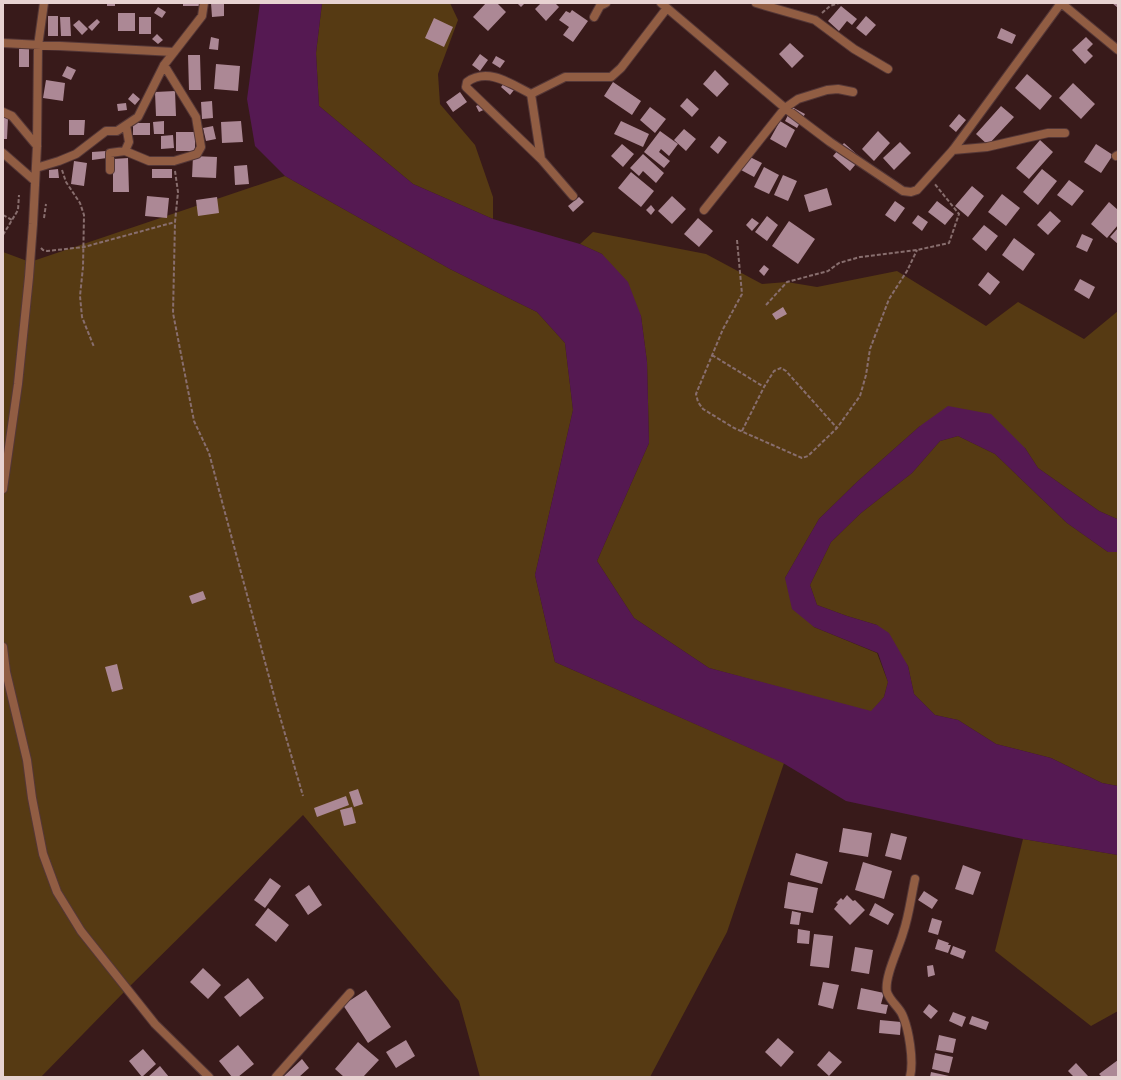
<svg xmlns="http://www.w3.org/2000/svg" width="1121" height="1080" font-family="'Noto Serif',serif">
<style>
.green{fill:#563a13}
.water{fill:#551952}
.building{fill:#ac8895}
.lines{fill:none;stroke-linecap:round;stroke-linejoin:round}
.minor-casing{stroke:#543737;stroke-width:10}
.path{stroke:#886e6e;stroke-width:2;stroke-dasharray:4 2;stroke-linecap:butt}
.minor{stroke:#915d43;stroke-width:8}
</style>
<rect width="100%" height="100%" fill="#381a1a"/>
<!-- green -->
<path class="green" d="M322,3h128l8,17 -20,54 2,30 35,41 18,52v22l-80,-35 -94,-78 -3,-53z
M285,176l165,93 87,43 28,31 8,67 -38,165 20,87 229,101 -57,169 -77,145h-170l-21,-76 -156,-186 -176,174 -86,88h-38v-825l27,10z
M593,232l113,22 56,30 25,-2 30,5 80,-16 89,55 32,-24 66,37 34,-28 -1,208 -18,-8 -61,-43 -13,-20 -105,-22 -62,55 -39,38 -34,59 29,49 63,26 11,29 -4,15 -13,15 -162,-44 -75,-50 -37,-57 52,-118 -2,-81 -6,-46 -39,-62 -22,-10z
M958,436l37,18 72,69 41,29h10v234l-16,-3 -51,-25 -55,-14 -38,-24 -23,-5 -21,-21 -6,-28 -31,-41 -30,-9 -30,-11 -7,-20 21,-43 30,-29 51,-40 28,-32z
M1023,839l95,16v156l-27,15 -96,-75z"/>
<!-- water -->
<path class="water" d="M260,3h62l-6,50 3,53 94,78 80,35 87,25 22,10 26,28 13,34 6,46 2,81 -52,118 37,57 75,50 162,43 13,-14 4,-15 -10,-29 -64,-26 -22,-18 -7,-31 34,-59 39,-38 62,-55 28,-20 43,8 34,34 13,20 61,43 18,8 1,-2v35h-10l-41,-29 -72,-69 -37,-18 -18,5 -28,32 -51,40 -30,29 -21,43 7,20 30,11 30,9 12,8 19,33 6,28 21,21 23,5 38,24 55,14 51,25 16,3v69l-95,-16 -177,-38 -63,-38 -228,-101 -20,-87 38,-165 -8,-67 -28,-31 -87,-43 -165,-93 -30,-30 -8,-47z"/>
<!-- building -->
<path class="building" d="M107,3h8v3h-8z
M183,3h19v3h-19z
M211,3h13v13l-12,1z
M486,3h11l9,9 -18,19 -15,-14z
M517,3h8l-4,4z
M541,3h14l4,4 -13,14 -11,-12z
M1112,3h6v5z
M841,6l16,13 -5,6 -5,-4 -8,10 -11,-10z
M158,7l8,5 -4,6 -8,-5z
M572,10l16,11 -15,21 -10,-7 6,-8 -10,-7 7,-9 4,2z
M118,13h17v18h-17z
M48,16h10v20h-10z
M866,16l10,9 -10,11 -10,-8z
M60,17h10l1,19h-10z
M139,17h12v17h-12z
M434,18l19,9 -9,20 -19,-9z
M97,19l3,3 -8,9 -4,-4z
M79,20l9,9 -6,6 -9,-10z
M1001,28l15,7 -4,9 -15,-6z
M157,34l6,6 -5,4 -6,-5z
M211,37l8,2 -1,11 -9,-1z
M1086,37l7,7 -6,6 6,6 -8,8 -13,-14z
M790,43l14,13 -12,12 -13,-14z
M19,49h10v18h-10z
M480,54l8,6 -8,11 -8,-6z
M188,55h12l1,35h-12z
M496,56l9,5 -5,7 -8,-5z
M216,64l24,2 -2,25 -24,-2z
M67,66l9,4 -5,10 -9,-4z
M715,70l14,14 -12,13 -14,-13z
M1027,74l25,22 -12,14 -25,-22z
M46,80l19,3 -2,18 -20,-3z
M505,82l9,8 -4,5 -9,-8z
M613,82l28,19 -9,14 -28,-19z
M1073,83l22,21 -14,15 -22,-21z
M175,91l1,25h-20l-1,-24z
M460,92l7,10 -14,10 -7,-10z
M133,93l7,6 -5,6 -7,-6z
M687,98l12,11 -7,8 -12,-11z
M212,101l1,17 -11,1 -1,-17z
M485,102l3,6 -9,4 -3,-6z
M126,103l1,7 -9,1 -1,-7z
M1001,106l13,11 -26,28 -12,-11z
M650,107l16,12 -11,14 -15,-13z
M792,107l13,7 -8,14 -12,-7z
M959,114l7,6 -10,12 -7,-6z
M3,118h5l-1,21h-4z
M69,120h16l-1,15h-15z
M164,121v13h-10l-1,-12z
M241,121l2,21 -21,1 -1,-21z
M621,121l28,13 -6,13 -29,-13z
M780,121l15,9 -9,18 -16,-9z
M133,123h17v12h-17z
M213,126l3,13 -10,2 -3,-13z
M684,129l12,10 -10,12 -12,-11z
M660,131l18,13 -9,12 -8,-7 -2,3 11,9 -6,7 -20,-16z
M878,131l12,12 -16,18 -12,-12z
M176,132h19v19h-19z
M173,135l1,13 -13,1v-13z
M719,136l8,6 -9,12 -8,-7z
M1040,140l13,12 -24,27 -13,-11z
M900,142l11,11 -17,17 -11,-12z
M844,143l17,15 -11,13 -17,-15z
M622,144l12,10 -11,13 -12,-11z
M1096,144l17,11 -12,18 -17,-11z
M106,151l1,7 -15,2v-8z
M643,154l21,19 -8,10 -13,-12 -4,5 -9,-8z
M193,156l24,1 -1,21 -24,-1z
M748,156l14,7 -8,14 -13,-7z
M128,158l1,34h-16v-33z
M74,161l13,2 -3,23 -13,-2z
M247,165l2,19 -14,1 -1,-19z
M764,167l15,8 -10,19 -15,-7z
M58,169l1,9h-10v-8z
M152,169h20v9h-20z
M1042,169l15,12 -19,24 -15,-13z
M631,172l23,19 -13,16 -23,-19z
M783,175l14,6 -9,20 -14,-6z
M1069,180l15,11 -12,15 -15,-11z
M972,186l12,10 -16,21 -13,-11z
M827,188l5,17 -23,7 -5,-17z
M1002,194l18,14 -14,18 -18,-14z
M147,196l22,2 -2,20 -22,-2z
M672,196l14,13 -14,15 -14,-13z
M217,197l2,16 -21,3 -2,-16z
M579,197l5,5 -11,10 -5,-6z
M895,201l10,7 -10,14 -10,-7z
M937,201l17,13 -9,11 -17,-13z
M1109,202l9,8v15l-11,13 -16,-14z
M651,205l4,5 -4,5 -5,-5z
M1050,211l11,10 -13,14 -11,-10z
M918,215l10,7 -6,9 -10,-8z
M767,216l11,9 -11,16 -12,-9z
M698,218l15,13 -14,16 -15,-13z
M752,218l7,5 -7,8 -6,-6z
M789,221l26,18 -17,25 -26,-18z
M984,225l14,11 -12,15 -14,-12z
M1118,228v16l-8,-7z
M1082,234l11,5 -6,13 -11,-5z
M1014,238l21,16 -12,17 -21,-16z
M764,265l5,4 -5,7 -5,-5z
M988,272l12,10 -10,13 -12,-10z
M1080,279l15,8 -6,12 -15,-9z
M783,307l4,7 -11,6 -4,-6z
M203,591l3,8 -14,5 -3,-8z
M117,664l6,25 -11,3 -7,-25z
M358,789l5,15 -9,3 -5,-15z
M346,796l3,9 -32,12 -3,-9z
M352,807l4,16 -12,3 -4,-16z
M843,828l29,5 -4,24 -29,-5z
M891,833l16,4 -6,23 -16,-4z
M796,853l32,9 -6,22 -32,-9z
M863,862l29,9 -8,28 -29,-9z
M963,865l18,7 -8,23 -18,-6z
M270,878l11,8 -16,22 -11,-8z
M788,882l30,6 -5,25 -29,-5z
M309,885l13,20 -14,10 -13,-20z
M924,891l14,9 -6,9 -14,-9z
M847,895l6,6 2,-1 10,10 -15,15 -16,-16 4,-5 -2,-1 5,-5 2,2z
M875,903l19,11 -6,11 -19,-10z
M268,908l21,17 -13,17 -21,-17z
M792,911l9,2 -2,12 -9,-1z
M932,918l10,3 -4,14 -10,-3z
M798,929l12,2 -1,13 -12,-1z
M814,934l19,2 -4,32 -19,-2z
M938,939l11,4 -1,2h3l-3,8 -13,-4z
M953,946l13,5 -3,8 -13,-5z
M855,947l18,3 -4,24 -18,-3z
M933,965l2,10 -7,2 -1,-11z
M203,968l18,17 -13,14 -18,-17z
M248,978l16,20 -24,19 -16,-20z
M823,982l16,3 -6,24 -15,-4z
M861,988l23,5 -3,11 7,1 -2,9 -29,-5z
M366,990l25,37 -23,16 -25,-38z
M929,1004l9,7 -7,8 -8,-7z
M953,1012l13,5 -4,10 -13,-6z
M972,1016l17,6 -3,8 -17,-6z
M880,1020l21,2 -1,13 -21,-2z
M939,1035l17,4 -3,14 -17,-3z
M778,1038l16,14 -13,15 -16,-15z
M406,1040l9,16 -19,12 -10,-16z
M358,1042l21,18 -16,17h-19l-9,-8z
M238,1045l16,19 -16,13h-6l-13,-16z
M143,1049l13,15 -14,13 -13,-16z
M829,1051l13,11 -13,14 -12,-11z
M935,1053l18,4 -4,16 -17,-4z
M302,1059l7,9 -10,9h-16z
M1118,1060v17h-16l-3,-3z
M1076,1063l12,13 -1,1h-13l-6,-6z
M160,1066l9,11h-21z
M931,1072l18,4 -1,1h-18z"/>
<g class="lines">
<defs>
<path id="minor" d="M661,3l124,105 45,34 73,49 8,1 6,-2 36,-40 108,-147
M756,3l59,17 39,29 34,20
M1061,3l57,47
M594,17l6,-11 6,-3
M3,43l171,9
M531,94l10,65
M3,112l9,4 25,30
M953,150l34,-3 61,-14h17
M125,151l4,-9 -3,-17 12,-8 26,-52 38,-49 2,-13
M3,153l32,28
M1116,156l2,-1
M36,168l23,-7 17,-7 30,-23h11l9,-6
M110,170v-17l15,-2 24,10h25l23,-7 4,-7 -5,-30 -32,-52
M573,196l-32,-37 -75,-72 1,-5c21,-15 44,2 64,12l34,-17h46l10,-9 46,-60
M704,210l81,-102 13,-9 29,-9 11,-1 15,3
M3,489l15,-105 11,-107 4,-53 4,-78 1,-100 6,-43
M3,647l3,25 21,88 5,38 11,56 14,38 24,39 74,93 54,53
M276,1077l74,-84
M910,1077c4,-16 -1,-48 -8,-63 -4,-8 -12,-13 -15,-22 -3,-15 12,-44 16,-59 6,-17 8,-36 12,-54"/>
</defs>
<!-- minor casing -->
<use href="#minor" class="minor-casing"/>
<!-- path -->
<path class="path" d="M822,13l8,-7 9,-3
M62,170l4,12 14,21 4,12 -1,52 -3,29 2,21 12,30
M175,171l3,21 -3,30 -2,91 21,108 15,32 67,250 27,93
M3,215l9,5
M44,218l2,-14
M3,235l15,-25 1,-15
M737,240l5,54 -19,35 -27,65 2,8 5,7 31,19 68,30 6,-2 29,-28 23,-32 6,-21 4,-26 19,-50 18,-28 10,-21
M41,248l2,2 4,1 37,-4 91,-25
M766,305l21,-23 41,-11 11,-8 21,-6 57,-7 32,-7 10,-29 -25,-31
M712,355l52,32
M742,431l22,-44 10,-16 7,-3 5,3 51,57"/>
<!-- minor -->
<use href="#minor" class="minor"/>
</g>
<!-- border -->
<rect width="1121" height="1080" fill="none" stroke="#e7d2d1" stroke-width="8"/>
</svg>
